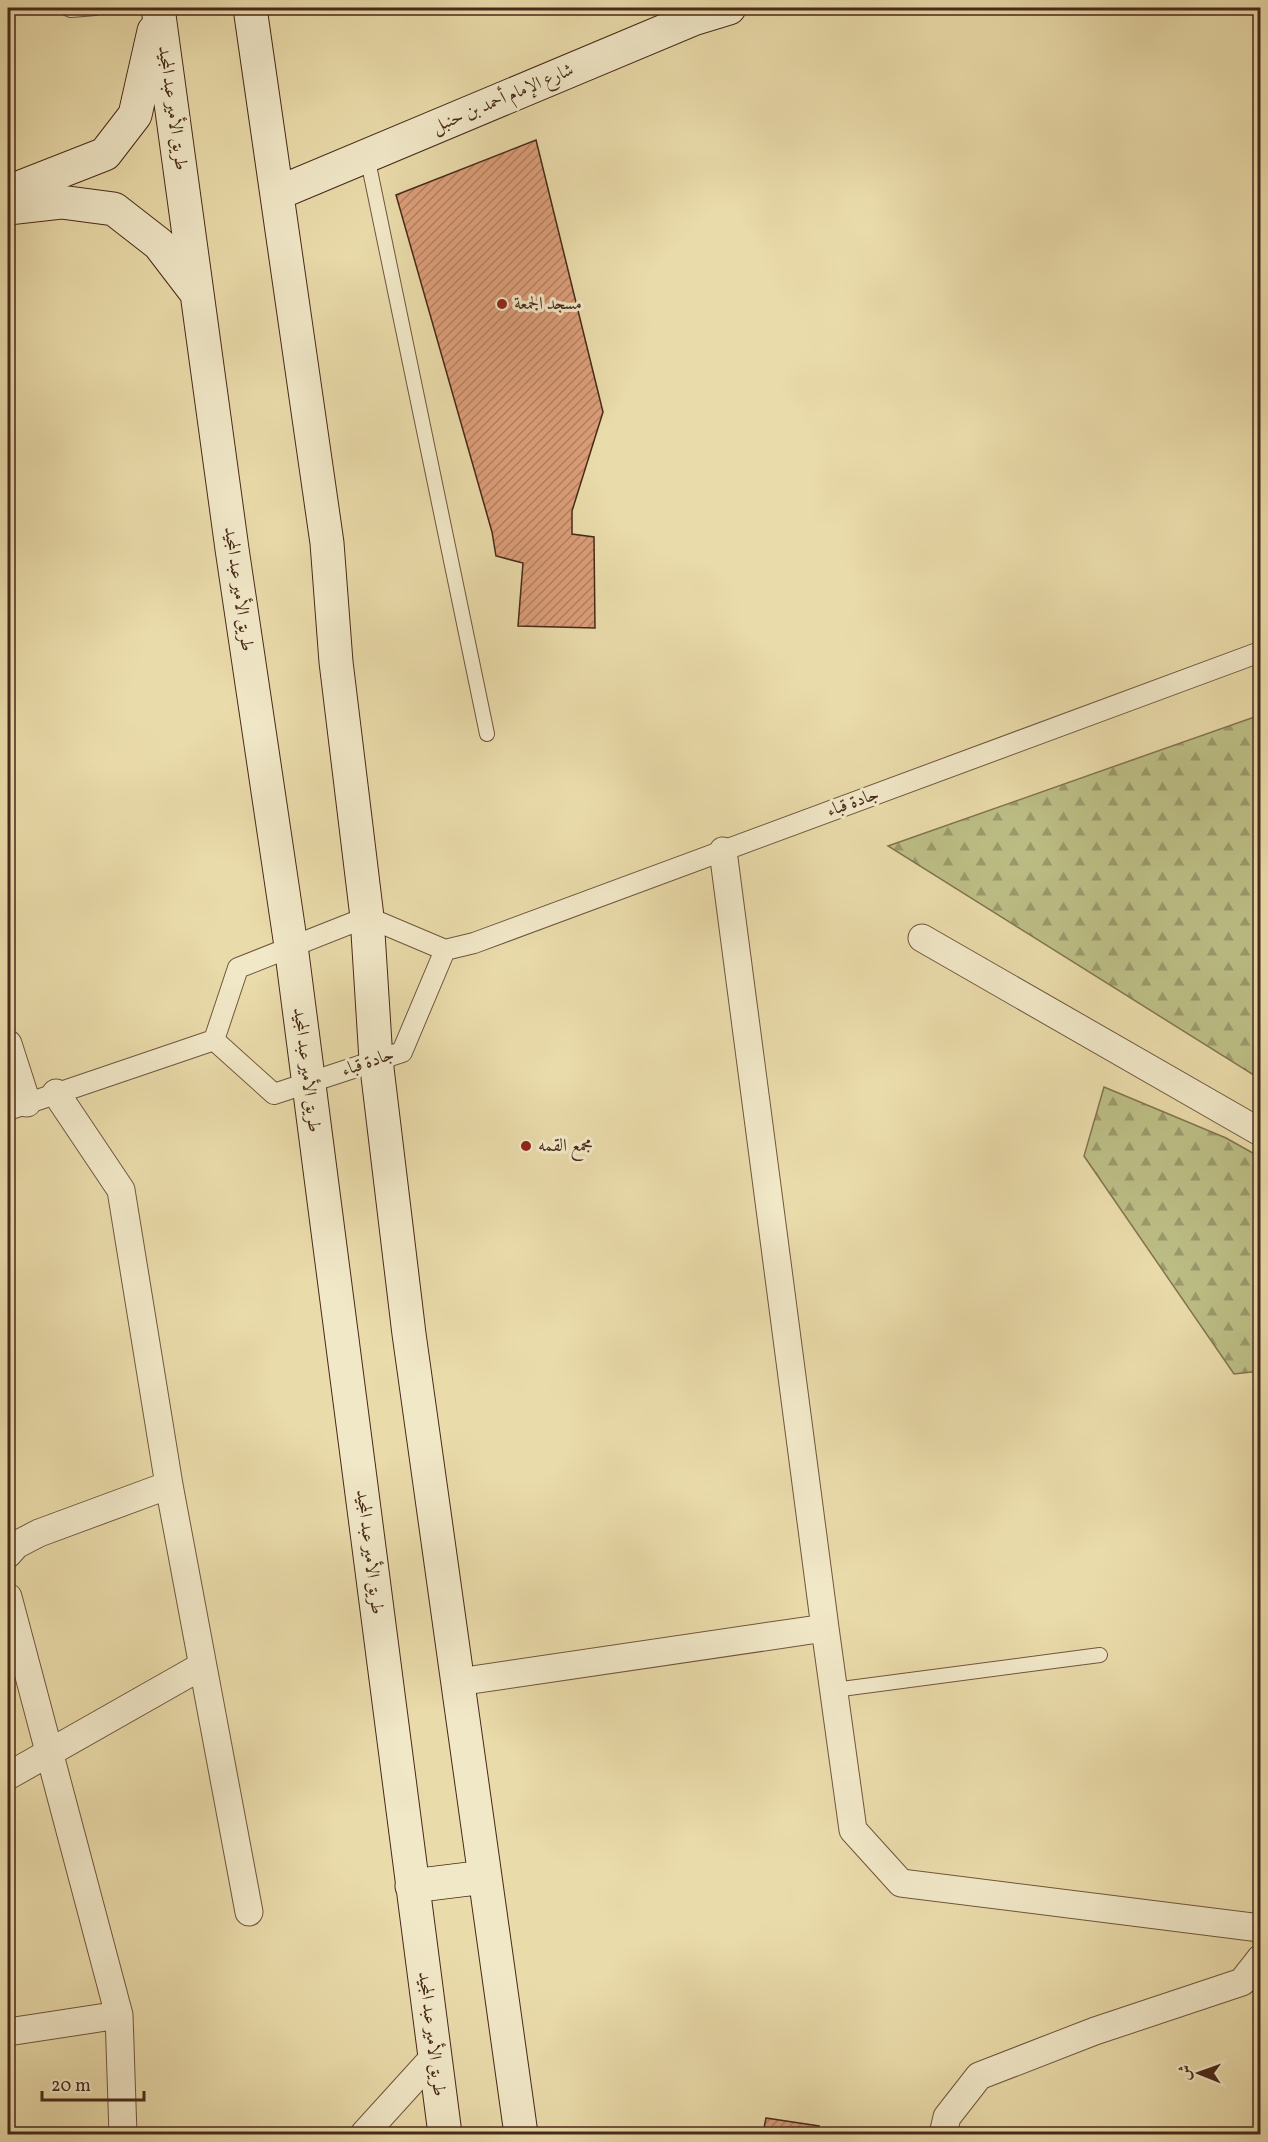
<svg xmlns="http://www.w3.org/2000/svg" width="1268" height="2142" font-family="Vollkorn,Amiri,serif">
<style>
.forest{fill:url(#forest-firs);stroke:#82744f;stroke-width:1.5}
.building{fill:url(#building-hatch);stroke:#472919;stroke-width:1.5}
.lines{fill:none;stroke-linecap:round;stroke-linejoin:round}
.service-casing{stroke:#70563d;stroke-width:16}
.pedestrian-casing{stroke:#70563d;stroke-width:22}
.minor-casing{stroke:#70563d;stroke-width:29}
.secondary-casing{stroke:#472919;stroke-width:35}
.service{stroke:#f1e8c8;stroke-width:14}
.pedestrian{stroke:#f1e8c8;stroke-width:20}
.minor{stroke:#f1e8c8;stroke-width:27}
.secondary{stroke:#f1e8c8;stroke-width:33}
.poi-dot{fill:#8f2418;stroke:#f1e8c8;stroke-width:2}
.labels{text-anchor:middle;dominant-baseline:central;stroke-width:6;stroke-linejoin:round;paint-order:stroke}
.street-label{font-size:18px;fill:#472919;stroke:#f1e8c8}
.poi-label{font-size:18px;fill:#472919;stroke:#f1e8c8;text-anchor:start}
</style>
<defs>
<pattern id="forest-firs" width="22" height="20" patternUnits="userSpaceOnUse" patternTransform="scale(1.5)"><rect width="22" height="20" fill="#bcbe85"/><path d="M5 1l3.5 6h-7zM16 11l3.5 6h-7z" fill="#9b9a6c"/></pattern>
<pattern id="building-hatch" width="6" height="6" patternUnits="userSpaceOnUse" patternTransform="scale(1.5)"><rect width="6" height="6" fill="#db9d78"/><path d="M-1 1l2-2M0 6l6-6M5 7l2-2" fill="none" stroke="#b38062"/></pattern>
</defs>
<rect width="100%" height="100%" fill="#eadbaa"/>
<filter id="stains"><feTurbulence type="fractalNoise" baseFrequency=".00333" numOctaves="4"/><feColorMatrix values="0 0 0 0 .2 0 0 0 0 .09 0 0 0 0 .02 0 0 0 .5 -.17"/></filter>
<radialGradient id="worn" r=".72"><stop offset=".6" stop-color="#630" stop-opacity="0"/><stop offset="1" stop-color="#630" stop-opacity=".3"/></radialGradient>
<!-- forest -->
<path class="forest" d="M1260,715v364l-372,-233z
M1104,1087l122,51 34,19v214l-26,3 -150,-218z"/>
<!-- building -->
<path class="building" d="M536,140l67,272 -31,99v23l22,3 1,91 -77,-2 5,-63 -27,-7 -4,-24 -96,-337z
M766,2118l53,8 -1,8h-70l1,-5 14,4z"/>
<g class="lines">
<defs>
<path id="service" d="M66,8l5,2 24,-2
M367,156l120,578
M834,1690l266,-35"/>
<path id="pedestrian" d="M214,1040l24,-72 129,-51 78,33 29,-7 786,-291
M214,1040l60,54 128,-42 43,-102
M8,1110l206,-70"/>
<path id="minor" d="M723,851l102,777 28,202 48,53 359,45
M922,938l338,194
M8,1044l19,59
M56,1093l65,97 48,295 80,427
M8,1554l8,-9 23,-12 130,-48
M8,1597l111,418 4,119
M458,1682l367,-54
M8,1776l194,-110
M8,2032l111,-17
M364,2134l70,-77
M943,2134l4,-17 32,-41 116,-45 147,-49 18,-23"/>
<path id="secondary" d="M158,8l74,541 59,397 154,1188
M250,8l77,535 9,119 31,255 9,143 33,274 112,800
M8,192l97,-38 30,-39 19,-84
M278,193l415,-174 36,-11
M8,208l53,-6 53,7 45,35 36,47
M412,1886l73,-9"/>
</defs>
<!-- service casing -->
<use href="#service" class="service-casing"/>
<!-- pedestrian casing -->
<use href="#pedestrian" class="pedestrian-casing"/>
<!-- minor casing -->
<use href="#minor" class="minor-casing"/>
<!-- secondary casing -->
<use href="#secondary" class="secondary-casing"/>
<!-- service -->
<use href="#service" class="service"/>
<!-- pedestrian -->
<use href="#pedestrian" class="pedestrian"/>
<!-- minor -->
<use href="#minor" class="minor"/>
<!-- secondary -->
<use href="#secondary" class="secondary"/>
</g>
<!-- markers -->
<g class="poi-dot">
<circle cx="502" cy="304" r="6"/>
<circle cx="526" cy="1146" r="6"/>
</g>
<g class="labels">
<!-- street labels -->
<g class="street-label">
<text transform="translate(503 99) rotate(-23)">شارع الإمام أحمد بن حنبل</text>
<text transform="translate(172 108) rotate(82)">طريق الأمير عبد المجيد</text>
<text transform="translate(238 589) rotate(82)">طريق الأمير عبد المجيد</text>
<text transform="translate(853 803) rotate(-20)">جادة قباء</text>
<text transform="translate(368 1063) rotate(-19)">جادة قباء</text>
<text transform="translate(306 1070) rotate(83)">طريق الأمير عبد المجيد</text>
<text transform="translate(369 1552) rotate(83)">طريق الأمير عبد المجيد</text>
<text transform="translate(431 2034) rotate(83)">طريق الأمير عبد المجيد</text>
</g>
<!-- poi labels -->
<g class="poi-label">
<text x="514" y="304">مسجد الجمعة</text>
<text x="538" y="1146">مجمع القمه</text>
</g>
</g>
<!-- margin -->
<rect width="1268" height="2142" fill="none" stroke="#eadbaa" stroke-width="30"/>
<rect x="9" y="9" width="1250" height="2124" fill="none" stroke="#472919" stroke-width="3"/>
<rect x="15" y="15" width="1238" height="2112" fill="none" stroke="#472919" stroke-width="1.5"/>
<!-- north arrow -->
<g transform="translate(1199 2073) rotate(271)" stroke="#f1e8c8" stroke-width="4.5" paint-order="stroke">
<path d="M0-4.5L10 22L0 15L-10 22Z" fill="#472919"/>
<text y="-9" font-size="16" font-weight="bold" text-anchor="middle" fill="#472919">ش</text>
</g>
<!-- scale -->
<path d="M42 2091v9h102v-9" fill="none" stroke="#472919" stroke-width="3"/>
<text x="51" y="2091" font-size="18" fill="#472919" stroke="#f1e8c8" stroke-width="4.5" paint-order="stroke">20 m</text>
<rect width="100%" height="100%" filter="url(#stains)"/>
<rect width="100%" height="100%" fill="url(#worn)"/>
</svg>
